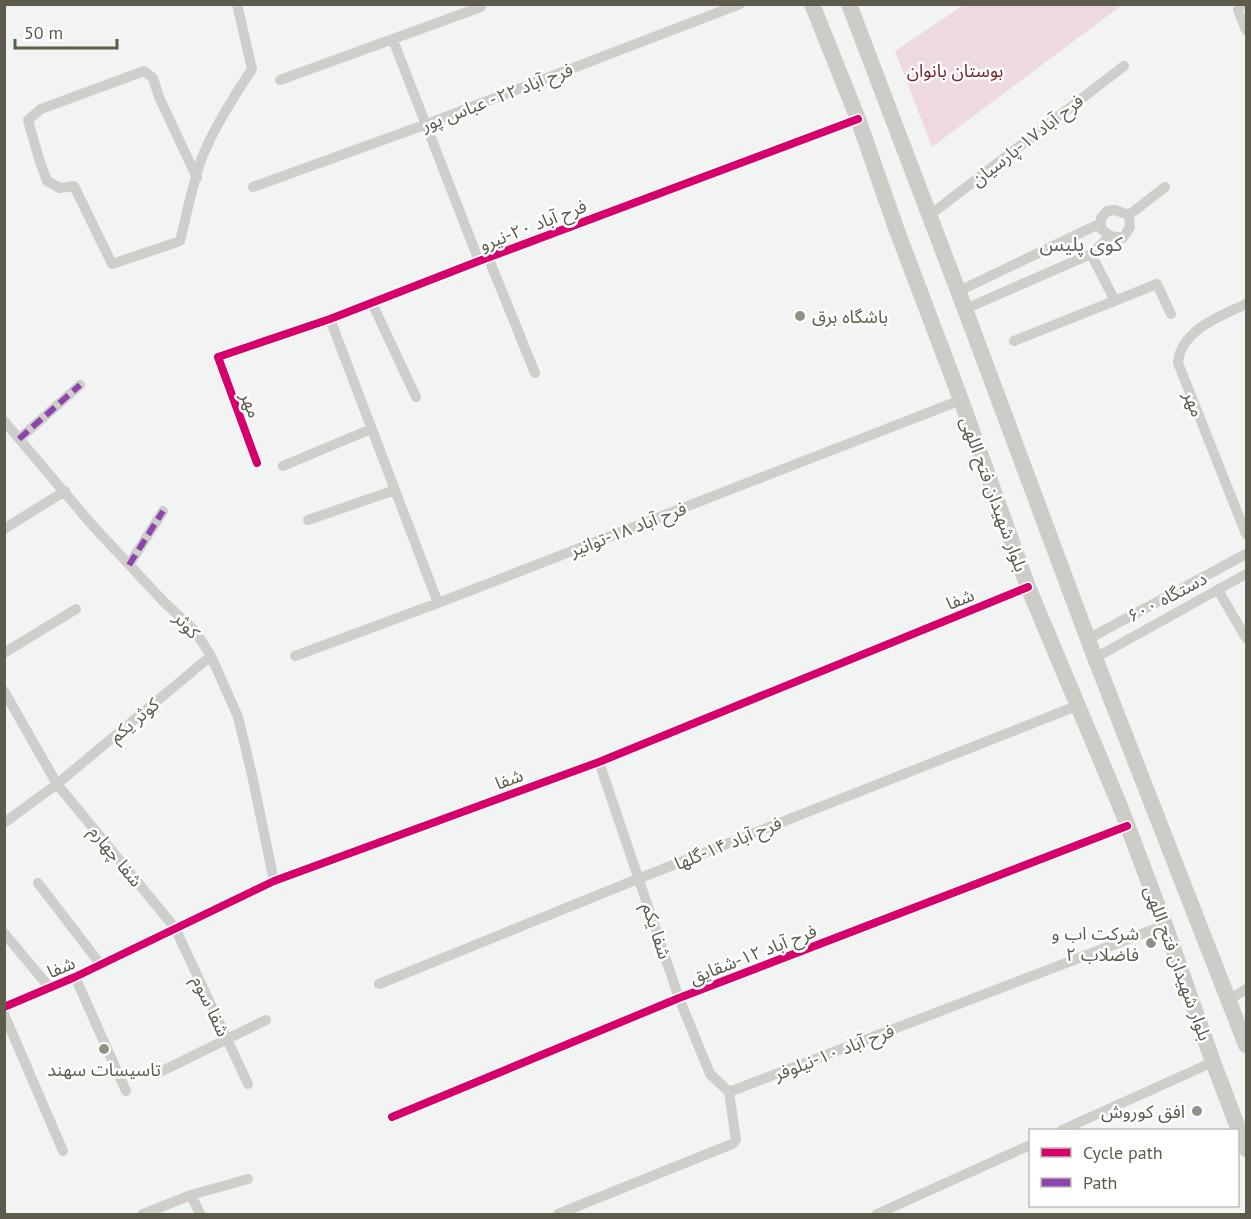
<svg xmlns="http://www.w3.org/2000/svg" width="1251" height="1219" font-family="'PT Sans','Noto Sans Arabic',sans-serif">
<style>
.green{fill:#eedade}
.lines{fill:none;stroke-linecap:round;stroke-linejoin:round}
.minor{stroke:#cececa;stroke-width:10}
.primary{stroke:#cdcdc8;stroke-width:16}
.quiet{stroke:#8e44ad;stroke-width:6;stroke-dasharray:12 6;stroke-linecap:butt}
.cycleway-casing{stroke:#fff;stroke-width:11}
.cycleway{stroke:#d6006c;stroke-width:8}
.poi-dot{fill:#919086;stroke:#fff;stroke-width:2}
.labels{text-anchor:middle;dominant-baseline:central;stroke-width:5;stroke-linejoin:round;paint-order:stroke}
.park-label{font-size:18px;fill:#772427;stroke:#fff}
.street-label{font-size:18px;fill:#5d5b4c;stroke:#fff}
.poi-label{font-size:18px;fill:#5d5b4c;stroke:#fff;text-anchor:end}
.neighbourhood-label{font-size:20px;fill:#65655f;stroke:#fff}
</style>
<rect width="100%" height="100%" fill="#f2f3f3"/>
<!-- green -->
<path class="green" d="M965,4h157v1l-190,142 -37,-96z"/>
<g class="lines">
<!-- minor -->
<path class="minor" d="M1242,4l-4,6 8,20
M393,40l86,221
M280,80l201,-73
M197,178l-38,-81 -6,-19 -9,-7 -103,38 -13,11 11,39 8,22 13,7 14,-2 38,78 68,-23c7,-27 13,-61 23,-86 13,-31 31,-58 49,-86l-15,-65
M253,187l174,-63 313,-120
M1115,210l14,5 1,12 -7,11 -13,-2 -9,-7v-11l6,-7z
M930,215l194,-149
M1129,215l36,-28
M1091,254l24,47
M488,257l47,116
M959,291l142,-68
M372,303l44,94
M1246,304c-25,12 -66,26 -68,59l68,171
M965,309l126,-55 19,-18
M330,319l108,284
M1014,341l143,-57 14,30
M4,421l89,105 71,76 31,29 16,25 27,61 14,58 22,106
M19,439l61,-54
M257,463l-39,-106 112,-38 149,-58 379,-142
M283,466l88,-37
M308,520l87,-30
M4,529l61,-38
M129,565l34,-54
M1218,590l28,48
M1088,639l158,-85
M4,653l72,-44
M295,656l143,-53 523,-203
M1095,658l151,-84
M4,691l53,93 118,144 73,156
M599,762l80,236 31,76 19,18
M4,823l53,-39 154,-128
M38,883l63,82
M4,933l46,55
M75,977l51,114
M379,984l261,-106 439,-173
M1229,1000l17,-11
M4,1007l71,-30 199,-96 325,-119 429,-175
M4,1014l59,137
M156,1074l110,-54
M392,1117l287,-119 448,-172
M1062,1130l151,-68
M191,1195l9,19
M143,1214l48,-19 57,-16
M558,1214l174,-70 4,-4 -7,-48 436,-167
M877,1214l153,-69"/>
<!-- primary -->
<path class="primary" d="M812,4l46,115 38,109 65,172 67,187 92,219 45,119 48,137 33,87
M849,4l116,305 130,349 151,387"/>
<!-- quiet -->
<path class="quiet" d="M19,439l61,-54
M129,565l34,-54"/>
<defs>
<path id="cycleway" d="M257,463l-39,-106 112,-38 149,-58 379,-142
M4,1007l71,-30 199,-96 325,-119 429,-175
M392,1117l287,-119 448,-172"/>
</defs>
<!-- cycleway casing -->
<use href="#cycleway" class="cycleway-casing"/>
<!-- cycleway -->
<use href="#cycleway" class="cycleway"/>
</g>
<!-- markers -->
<g class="poi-dot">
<circle cx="800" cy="316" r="6"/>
<circle cx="1151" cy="943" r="6"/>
<circle cx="104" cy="1049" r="6"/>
<circle cx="1197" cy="1111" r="6"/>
</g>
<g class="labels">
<!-- park labels -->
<g class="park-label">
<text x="955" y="70">بوستان بانوان</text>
</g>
<!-- street labels -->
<g class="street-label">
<text transform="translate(497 97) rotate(-21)">فرح آباد ۲۲ - عباس پور</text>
<text transform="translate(1027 140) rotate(-38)">فرح آباد۱۷-پارسیان</text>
<text transform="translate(533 225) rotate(-21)">فرح آباد ۲۰-نیرو</text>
<text transform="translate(1194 404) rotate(69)">مهر</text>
<text transform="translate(251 405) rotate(69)">مهر</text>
<text transform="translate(994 494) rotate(70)">بلوار شهیدان فتح اللهی</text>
<text transform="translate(628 529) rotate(-21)">فرح آباد ۱۸-توانیر</text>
<text transform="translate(1167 597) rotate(-28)">۶۰۰ دستگاه</text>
<text transform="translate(960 599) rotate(-22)">شفا</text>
<text transform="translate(187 625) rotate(48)">کوثر</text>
<text transform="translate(134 720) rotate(-40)">کوثر یکم</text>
<text transform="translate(509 779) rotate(-20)">شفا</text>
<text transform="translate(728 843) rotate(-22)">فرح آباد ۱۴-گلها</text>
<text transform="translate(116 856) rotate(51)">شفا چهارم</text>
<text transform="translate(657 931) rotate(72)">شفا یکم</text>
<text transform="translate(753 954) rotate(-21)">فرح آباد ۱۲-شقایق</text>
<text transform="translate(1178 963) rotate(70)">بلوار شهیدان فتح اللهی</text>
<text transform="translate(61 967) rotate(-23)">شفا</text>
<text transform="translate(211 1006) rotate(65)">شفا سوم</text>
<text transform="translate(834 1052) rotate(-21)">فرح آباد ۱۰-نیلوفر</text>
</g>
<!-- poi labels -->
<g class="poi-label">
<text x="812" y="316" text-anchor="start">باشگاه برق</text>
<text x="1139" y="933">شرکت اب و<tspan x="1139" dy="21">فاضلاب ۲</tspan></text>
<text x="104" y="1069" text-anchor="middle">تاسیسات سهند</text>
<text x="1185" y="1111">افق کوروش</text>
</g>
<!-- neighbourhood labels -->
<g class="neighbourhood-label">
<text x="1081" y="244">کوی پلیس</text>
</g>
</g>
<!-- border -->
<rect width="1251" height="1219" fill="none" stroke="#5d5b4c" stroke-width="12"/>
<!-- legend -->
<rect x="1029" y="1129" width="210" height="78" fill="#ffffff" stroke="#bebdb7" stroke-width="1.5"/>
<rect x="1041" y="1148" width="30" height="9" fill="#d6006c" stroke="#bebdb7" stroke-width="1.5"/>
<text x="1083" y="1159" font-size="18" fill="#5d5b4c">Cycle path</text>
<rect x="1041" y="1178" width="30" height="9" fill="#8e44ad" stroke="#bebdb7" stroke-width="1.5"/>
<text x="1083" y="1189" font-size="18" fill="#5d5b4c">Path</text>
<!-- scale -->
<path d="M15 39v9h102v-9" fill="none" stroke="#5d5b4c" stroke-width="3"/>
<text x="24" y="39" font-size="18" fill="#5d5b4c" stroke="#ffffff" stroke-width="4.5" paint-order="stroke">50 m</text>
</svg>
